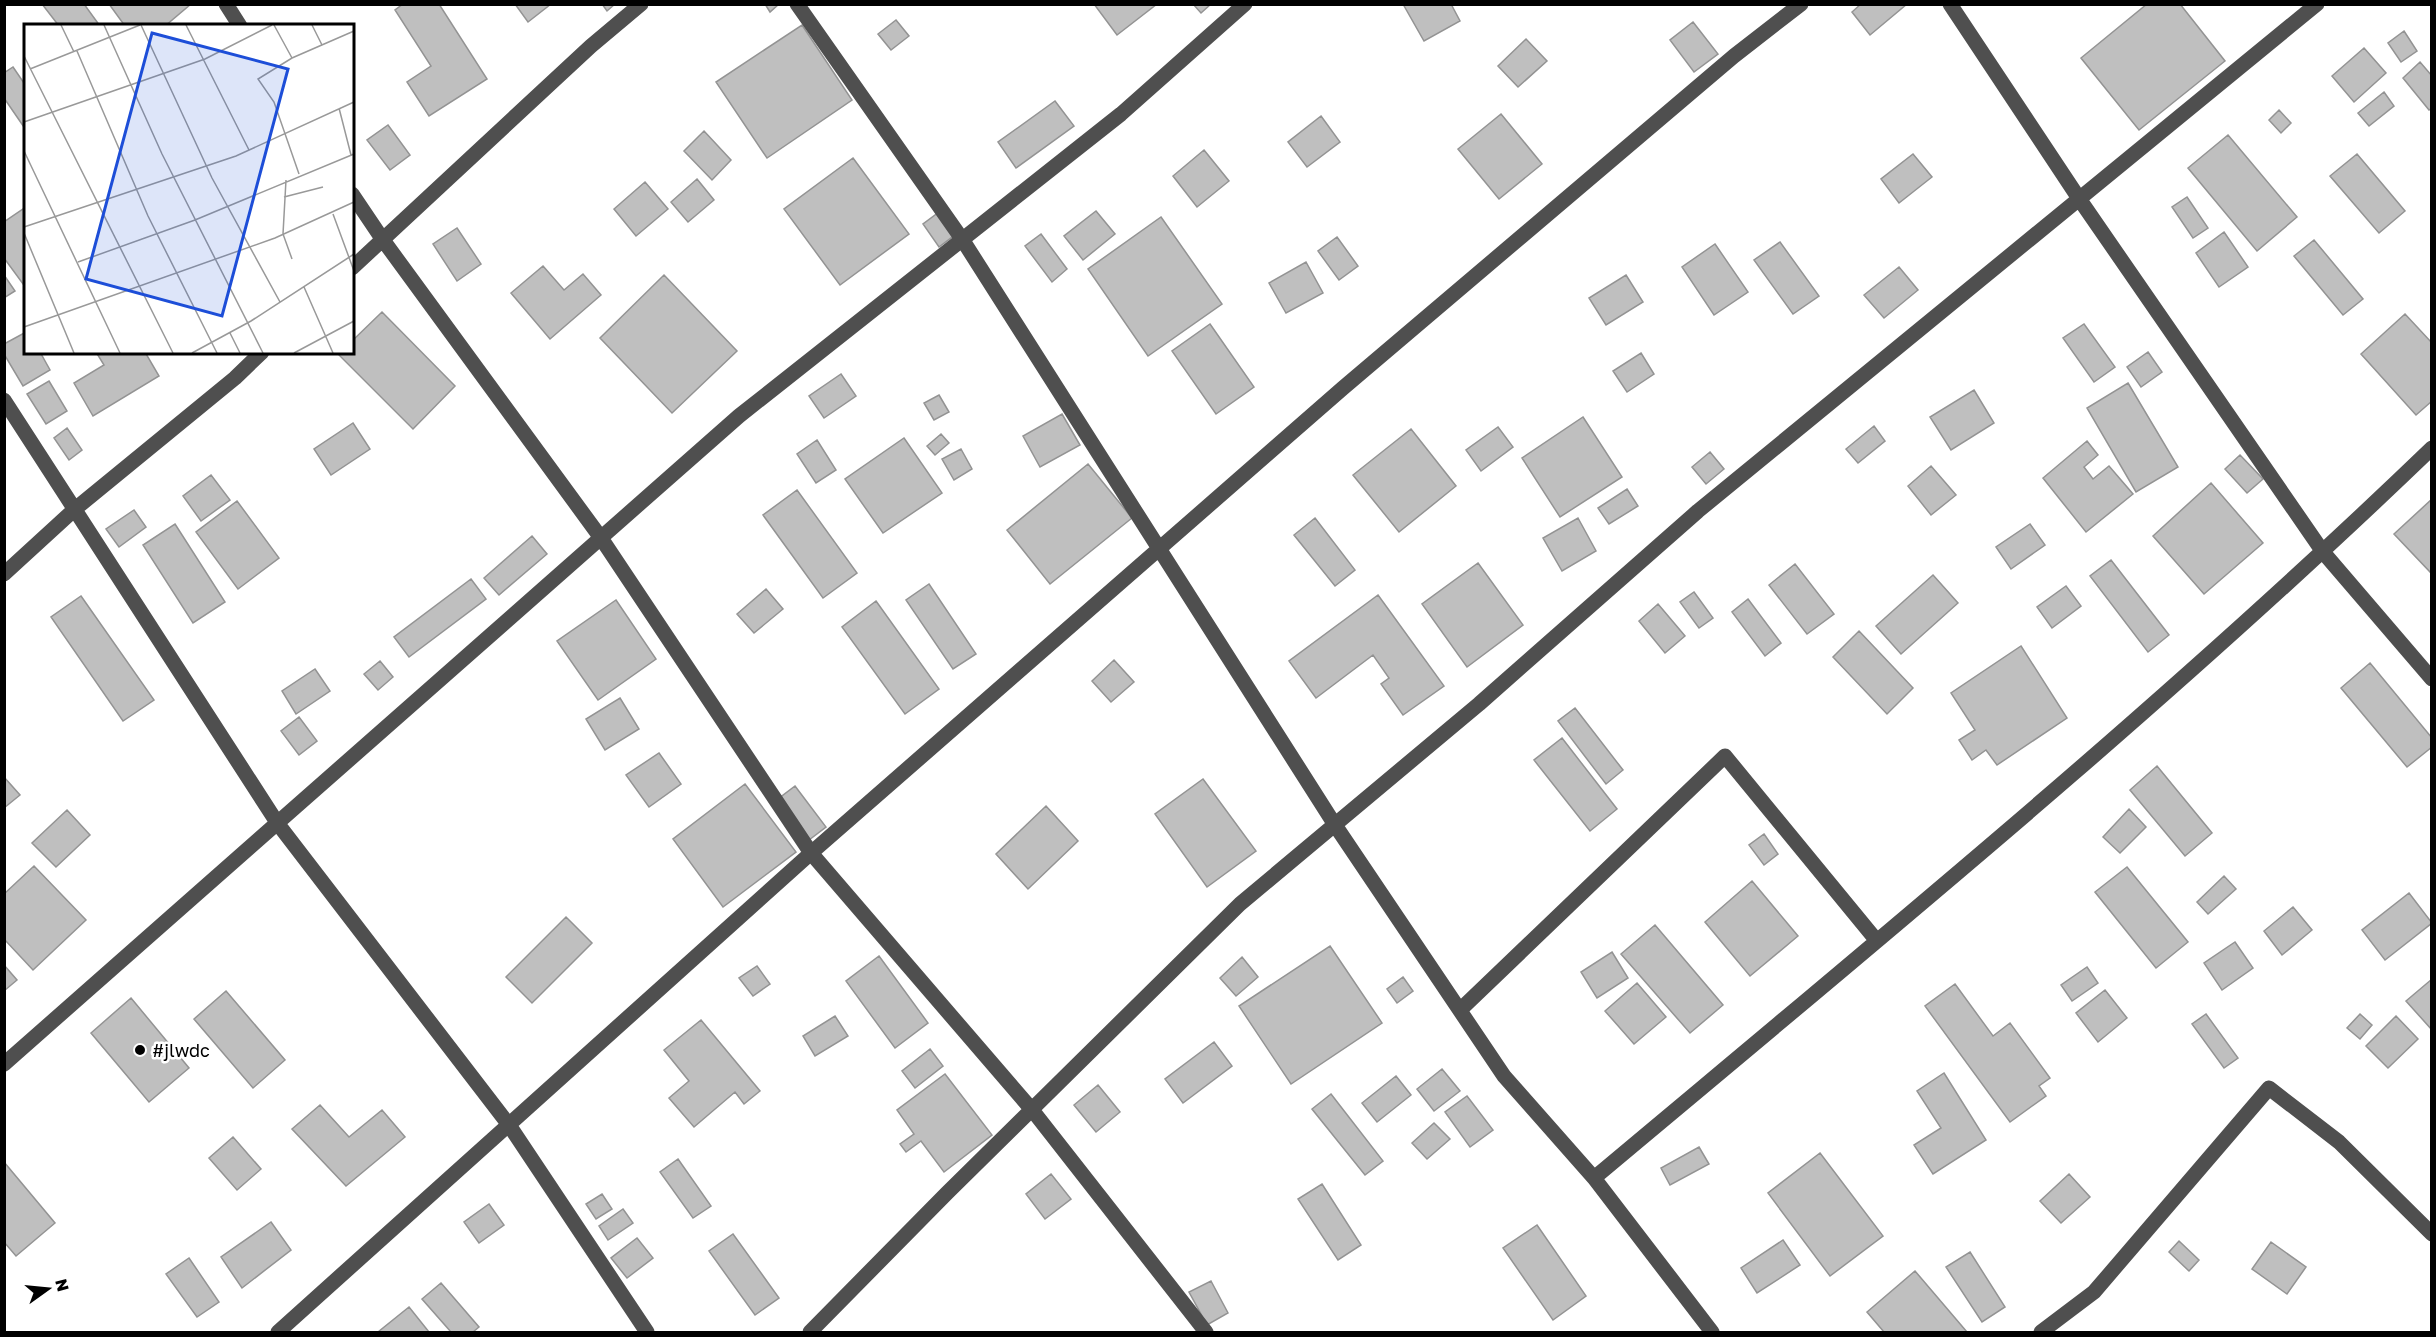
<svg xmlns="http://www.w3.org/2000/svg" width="2436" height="1337" font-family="'Golos Text',sans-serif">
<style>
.building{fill:#bfbfbf;stroke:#939393;stroke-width:1.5}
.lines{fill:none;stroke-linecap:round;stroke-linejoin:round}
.minor{stroke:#4f4f4f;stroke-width:15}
.poi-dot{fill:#000;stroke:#fff;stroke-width:2}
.labels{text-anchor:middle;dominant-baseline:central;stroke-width:5;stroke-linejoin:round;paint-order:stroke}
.poi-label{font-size:18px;fill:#000;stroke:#fff;text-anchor:start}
.inset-road{fill:none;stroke:#999;stroke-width:1.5}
.view{fill:#1d4ed8;fill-opacity:0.15;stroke:#1d4ed8;stroke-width:3}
.inset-edge{fill:none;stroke:#000;stroke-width:3}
</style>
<rect width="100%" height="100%" fill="#fff"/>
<!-- building -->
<path class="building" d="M42,4h42l16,22h-41z
M109,4h82l-26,22h-40z
M403,4h36l48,75 -58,37 -22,-34 24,-16 -36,-56z
M515,4h36l-23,18z
M602,4h13l-8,7z
M765,4h14l-9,8z
M1094,4h63l-40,31z
M1193,4h18l-10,9z
M1403,4h48l9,17 -36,20z
M1861,4h46l-37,31 -18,-23z
M2147,4h33l45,57 -86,69 -58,-72z
M896,20l13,16 -18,14 -13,-16z
M1693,22l25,32 -24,18 -24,-32z
M802,25l50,75 -85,58 -51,-76z
M2404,31l13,20 -16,11 -13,-19z
M1526,39l21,22 -29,26 -20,-21z
M2364,48l22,25 -32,29 -22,-26z
M2420,62l12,14v32l-3,2 -26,-32z
M13,67l13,19v44l-22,-32v-25z
M2384,92l10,14 -25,20 -11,-13z
M1055,101l19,25 -58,42 -18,-26z
M2279,110l12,13 -10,10 -12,-13z
M1501,114l41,50 -43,35 -41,-50z
M1321,116l19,26 -33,25 -19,-25z
M388,125l22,30 -20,15 -23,-30z
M704,131l27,29 -19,20 -28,-29z
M2228,135l69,82 -40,34 -69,-83z
M1204,150l25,31 -32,26 -24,-31z
M1913,154l19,23 -33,26 -18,-24z
M2357,154l48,57 -26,22 -49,-57z
M853,158l56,76 -69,51 -56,-76z
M697,179l17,21 -26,22 -17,-20z
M645,182l23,27 -32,27 -22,-27z
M2187,197l21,31 -15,10 -21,-31z
M26,207v81l-22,-30v-36z
M1096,211l19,23 -32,26 -19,-24z
M939,212l17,22 -17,13 -16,-23z
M1161,217l61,87 -74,52 -60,-87z
M457,228l24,36 -24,17 -24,-37z
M2224,232l24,35 -29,20 -23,-34z
M1041,234l26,35 -15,13 -27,-36z
M1337,237l21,29 -19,14 -21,-29z
M2314,240l49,59 -20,16 -49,-59z
M1780,242l39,54 -26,18 -39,-54z
M1715,244l33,48 -34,23 -32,-48z
M1306,262l17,31 -37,20 -17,-30z
M543,266l21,24 19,-16 18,21 -51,44 -39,-46z
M1899,267l19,23 -34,28 -20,-23z
M4,275l11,16 -11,7z
M664,275l73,76 -65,62 -72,-75z
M1626,275l17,27 -37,23 -17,-27z
M382,312l73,74 -42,43 -74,-74 2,-3h11v-11z
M2405,314l27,29v58l-16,14 -55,-61z
M1210,324l44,63 -38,27 -44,-63z
M2084,324l31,43 -21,15 -31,-44z
M26,332v20h14l10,18 -27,16 -19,-32v-10z
M96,352h49l14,24 -66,40 -19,-33 30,-18z
M2148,352l14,20 -21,15 -14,-20z
M1641,353l13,21 -27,18 -14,-21z
M841,374l15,22 -32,22 -15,-22z
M49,381l18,30 -21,13 -19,-30z
M2128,383l50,84 -42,25 -49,-84z
M1974,390l20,33 -43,27 -21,-33z
M939,395l10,17 -15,8 -10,-17z
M1062,414l18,31 -40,22 -17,-31z
M1583,417l39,60 -62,40 -38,-59z
M353,423l17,26 -39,26 -17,-26z
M1874,426l11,15 -27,22 -12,-14z
M1498,427l15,20 -32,24 -15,-21z
M67,428l15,22 -13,10 -15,-22z
M1411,429l45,57 -57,46 -46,-57z
M941,434l8,9 -14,12 -8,-9z
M904,438l38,55 -59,40 -38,-54z
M817,440l19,30 -20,13 -19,-29z
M2087,441l11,14 -14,12 9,12 16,-13 24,28 -47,38 -43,-54z
M961,449l11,20 -18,11 -12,-21z
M1710,452l14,17 -18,15 -14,-17z
M2240,455l23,24 -16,14 -22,-24z
M1088,464l44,54 -82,66 -43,-54z
M1931,466l25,29 -25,20 -23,-29z
M211,475l19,25 -29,21 -18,-25z
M2211,483l52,60 -59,51 -51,-58z
M1627,489l11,17 -29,18 -11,-16z
M797,490l60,83 -34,25 -60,-83z
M2432,499v75l-38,-40z
M237,501l42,57 -41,31 -42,-57z
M134,510l12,17 -27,20 -13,-18z
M1315,518l40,52 -20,16 -41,-51z
M1578,518l18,33 -34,20 -19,-33z
M175,524l50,78 -32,21 -50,-78z
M2030,524l15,21 -34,24 -15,-22z
M532,536l15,18 -48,41 -15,-17z
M2111,560l58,75 -21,17 -58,-76z
M1478,563l45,62 -56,42 -45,-63z
M1795,564l39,50 -27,20 -38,-49z
M1933,575l25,28 -57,51 -25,-28z
M471,579l15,20 -77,58 -15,-20z
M929,584l47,70 -23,15 -47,-69z
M2066,586l15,20 -29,22 -15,-21z
M766,589l17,20 -29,24 -17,-19z
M1694,592l19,26 -14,10 -19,-26z
M1378,595l66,91 -41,29 -22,-31 8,-6 -16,-23 -57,43 -27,-37z
M81,596l73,104 -31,21 -72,-104z
M1748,599l33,44 -16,13 -33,-44z
M616,600l40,59 -58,41 -41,-59z
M876,601l63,88 -34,25 -63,-87z
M1658,604l27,32 -20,17 -26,-32z
M1859,631l54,57 -26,26 -54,-57z
M2021,646l46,72 -70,47 -11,-15 -14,10 -13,-20 16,-10 -24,-37z
M1114,660l20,22 -23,20 -19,-21z
M380,661l13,16 -15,13 -14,-16z
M2370,663l62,75v9l-25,20 -66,-79z
M315,669l15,22 -34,23 -14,-23z
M620,698l19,31 -34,21 -19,-31z
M1575,708l48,62 -17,14 -48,-63z
M299,717l18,24 -18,14 -18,-24z
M1562,738l55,71 -27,22 -56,-71z
M659,753l22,31 -32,23 -23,-32z
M2157,766l55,67 -27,23 -55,-66z
M4,777l16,18 -16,13z
M1203,779l53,72 -49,36 -52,-73z
M745,784l51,68 -73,55 -50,-68z
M795,786l31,41 -17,13 -31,-41z
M1046,806l32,35 -50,48 -32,-35z
M2129,809l17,18 -26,26 -17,-16z
M67,810l23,25 -34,32 -24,-24z
M1764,834l14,20 -14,11 -15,-20z
M34,866l52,54 -53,50 -29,-31v-45z
M2127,867l61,75 -32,26 -61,-76z
M2224,876l12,13 -28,25 -11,-12z
M1752,881l46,55 -48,40 -45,-54z
M2409,893l23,30 -47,37 -23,-30z
M2293,907l19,23 -30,25 -18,-24z
M566,917l26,26 -60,60 -26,-26z
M1655,925l68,80 -33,28 -69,-79z
M2235,942l18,26 -31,22 -18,-27z
M1330,946l52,77 -91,61 -52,-78z
M1612,952l16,26 -31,20 -16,-26z
M879,956l49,67 -33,25 -49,-67z
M1242,957l16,20 -22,19 -16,-18z
M4,965l13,15 -13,11z
M757,966l13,18 -17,12 -14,-18z
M2087,967l11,16 -26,18 -11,-16z
M1403,977l10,14 -16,12 -10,-14z
M2432,979v51l-26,-29z
M1637,983l29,34 -32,27 -29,-33z
M1955,984l38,52 17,-13 40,55 -11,8 7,10 -36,26 -85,-116z
M2105,990l22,28 -29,24 -22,-29z
M226,991l59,69 -32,28 -59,-69z
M131,998l58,70 -40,34 -58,-69z
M2206,1014l32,44 -14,10 -32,-44z
M2360,1014l12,11 -12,14 -13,-11z
M835,1016l13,20 -33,20 -12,-20z
M2396,1016l22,23 -30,29 -22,-22z
M701,1020l59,71 -16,13 -9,-12 -41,35 -25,-29 20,-17 -25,-31z
M1214,1042l18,24 -49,37 -18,-24z
M930,1049l13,17 -28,22 -13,-17z
M1442,1069l18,22 -26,20 -17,-22z
M1944,1073l42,67 -53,34 -19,-29 27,-17 -24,-37z
M945,1074l47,61 -48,37 -23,-31 -15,11 -6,-8 14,-10 -17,-24z
M1396,1076l15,19 -34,27 -15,-19z
M1098,1085l22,27 -24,20 -22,-27z
M1331,1094l52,67 -18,14 -53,-66z
M1467,1096l26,34 -23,17 -25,-35z
M320,1105l29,32 33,-27 23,27 -59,49 -54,-57z
M1434,1123l16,16 -23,20 -15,-16z
M233,1137l28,32 -24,21 -28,-32z
M1699,1147l10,17 -39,21 -9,-17z
M1820,1153l63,83 -53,40 -62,-83z
M678,1159l33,47 -18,12 -33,-46z
M4,1162l51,61 -39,33 -12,-14z
M1051,1174l20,25 -26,20 -19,-25z
M2069,1174l21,23 -29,26 -21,-22z
M1322,1184l39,61 -23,15 -40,-61z
M602,1194l10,15 -16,10 -10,-15z
M489,1204l15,21 -25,18 -15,-21z
M623,1209l10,14 -25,17 -9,-14z
M271,1222l20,28 -49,38 -21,-31z
M1537,1225l49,71 -33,24 -50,-72z
M733,1234l46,64 -24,17 -46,-64z
M637,1238l16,20 -26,20 -16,-20z
M1783,1240l17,25 -43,28 -16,-25z
M2179,1241l20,19 -10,11 -20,-19z
M2271,1242l35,25 -19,27 -35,-25z
M1970,1252l35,55 -23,15 -36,-55z
M189,1258l30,44 -22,15 -31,-43z
M1915,1271l52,61h-83l-17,-20z
M1211,1281l17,32 -21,12 -18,-33z
M441,1283l38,44 -6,5h-22l-29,-33z
M409,1307l20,25h-51z"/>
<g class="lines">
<!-- minor -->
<path class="minor" d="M226,4l14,22
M797,4l165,235 373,586 169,251 90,102 118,154
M1950,4l130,196 243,352 109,127
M352,194l31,46 218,298 210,315 222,258 173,221
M352,268l239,-222 50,-42
M4,400l274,424 231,301 138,207
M4,574l71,-65 160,-131 27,-26
M1460,1010l265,-254 152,185
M4,1064l735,-648 382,-302 124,-110
M1594,1178c284,-238 571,-473 838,-730
M278,1332l533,-479 532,-465 391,-332 67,-52
M810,1332l137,-139 293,-289 239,-200 219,-193 619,-507
M2041,1332l53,-40 175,-204 70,54 93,92"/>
</g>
<!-- markers -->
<circle class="poi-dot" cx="140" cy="1050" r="6"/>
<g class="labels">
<!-- poi labels -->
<g class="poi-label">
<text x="152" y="1050">#jlwdc</text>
</g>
</g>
<!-- overview -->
<g transform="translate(24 24)">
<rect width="330" height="330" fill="#fff"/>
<path class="inset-road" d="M37,1l13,27M80,1l58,129 101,199M117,1l71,153 68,124M162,1l63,125M250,1l18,33M288,1l10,20M53,27l71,165 69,137M0,32l149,297M6,45l110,-44M315,84l12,47M0,98l181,-63 67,-34M0,127l96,202M275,150l-25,-72 -16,-23 34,-21 62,-27M262,156l-3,54 9,25M260,173l39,-10M309,190l21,57M0,203l212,-71 118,-54M0,209l50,120M54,238l117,-42 159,-66M280,263l29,66M0,303l251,-89 79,-36M206,309l10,20M168,329l59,-32 103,-67M270,329l60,-32"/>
<path class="view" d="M128,9l136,36 -66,247 -136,-37z"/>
<rect width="330" height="330" class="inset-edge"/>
</g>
<!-- border -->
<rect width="2436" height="1337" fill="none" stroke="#000000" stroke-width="12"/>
<!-- north arrow -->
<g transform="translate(48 1289) rotate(75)" stroke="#ffffff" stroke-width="4.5" paint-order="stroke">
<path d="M0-4.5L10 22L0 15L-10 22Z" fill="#000000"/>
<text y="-9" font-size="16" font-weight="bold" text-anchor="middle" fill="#000000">N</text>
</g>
</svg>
